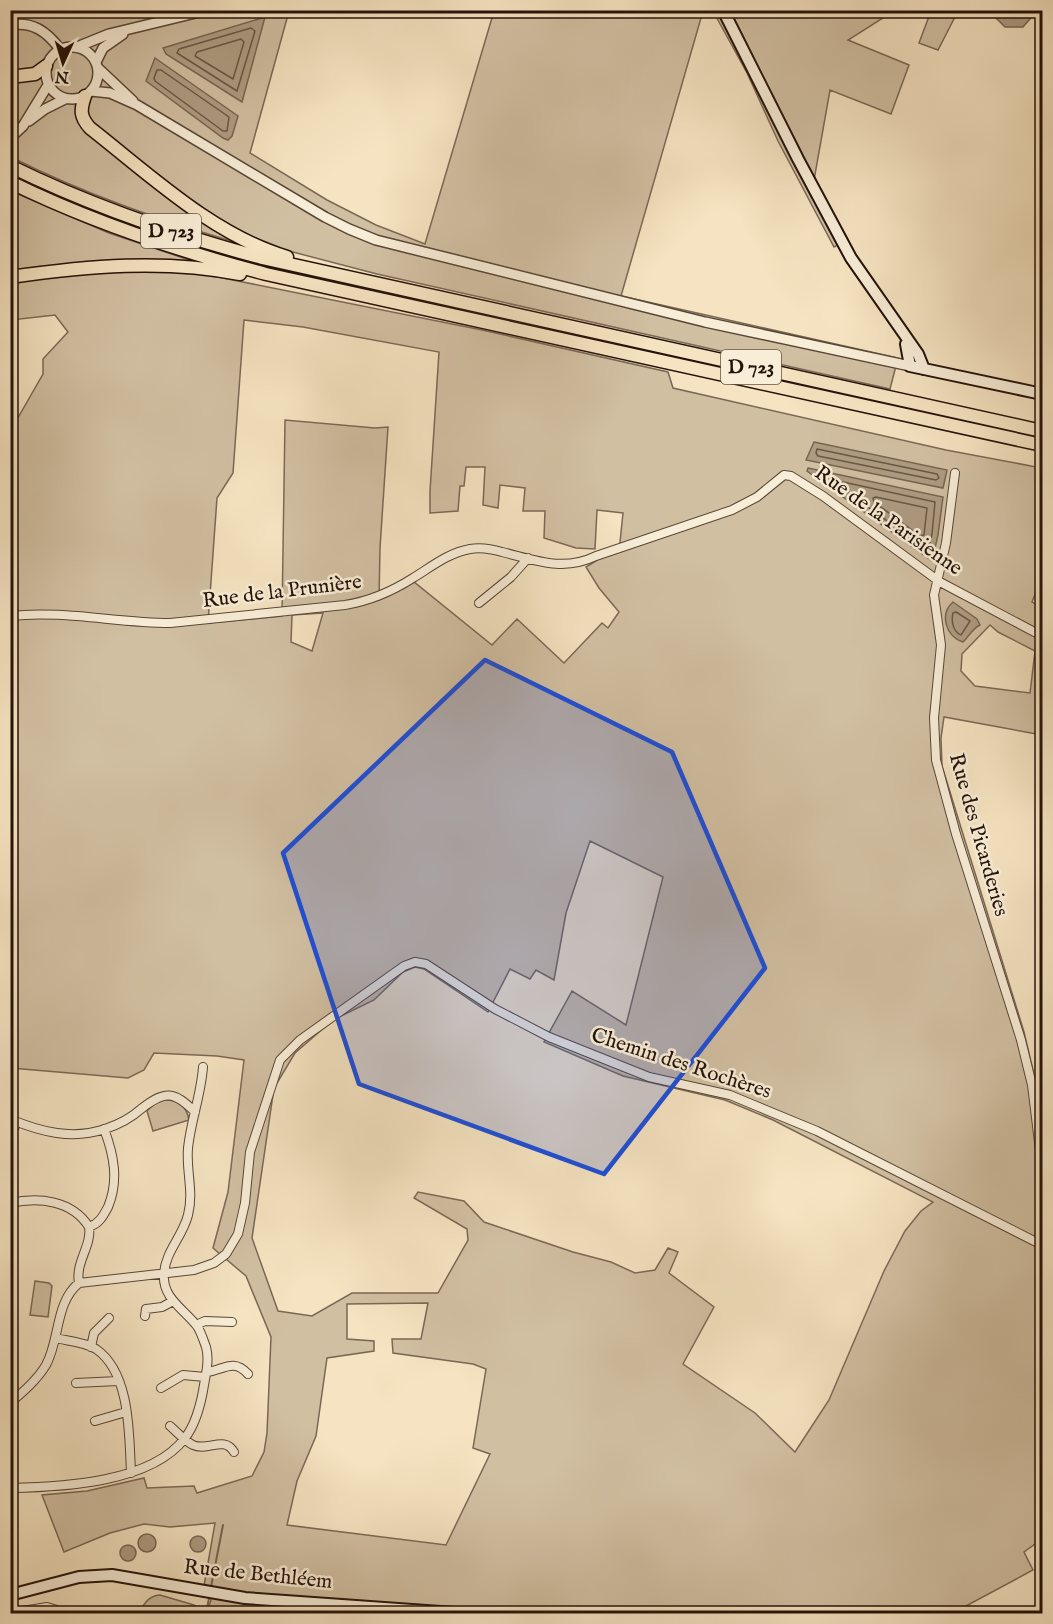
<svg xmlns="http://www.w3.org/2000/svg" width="1053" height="1624" font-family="'IM FELL English',serif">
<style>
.green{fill:#d1bfa2;stroke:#7a6856;stroke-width:1.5;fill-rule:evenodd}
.water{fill:#ae9c82;stroke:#776552;stroke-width:1.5}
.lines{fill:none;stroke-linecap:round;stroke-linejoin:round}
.shore{stroke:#695746;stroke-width:1.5}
.stream{stroke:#776552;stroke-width:2}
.minor-casing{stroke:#584637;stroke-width:10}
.tertiary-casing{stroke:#584637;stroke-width:12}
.secondary-casing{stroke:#241209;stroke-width:14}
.trunk-casing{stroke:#241209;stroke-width:15}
.minor{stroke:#f8edd7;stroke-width:8}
.tertiary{stroke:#f8edd7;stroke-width:9}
.secondary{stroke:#f8edd7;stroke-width:10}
.trunk{stroke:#f5e3c1;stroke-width:12}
.marked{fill:#1d4ed8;fill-opacity:0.2;stroke:#1d4ed8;stroke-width:4.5;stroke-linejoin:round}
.labels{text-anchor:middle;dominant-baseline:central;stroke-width:5;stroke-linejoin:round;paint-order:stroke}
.shield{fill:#f8edd7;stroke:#645447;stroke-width:1.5}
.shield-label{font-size:20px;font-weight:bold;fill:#241209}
.street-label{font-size:21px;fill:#241209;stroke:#f8edd7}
</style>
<rect width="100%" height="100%" fill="#f5e3c1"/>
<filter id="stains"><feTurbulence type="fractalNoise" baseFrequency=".00333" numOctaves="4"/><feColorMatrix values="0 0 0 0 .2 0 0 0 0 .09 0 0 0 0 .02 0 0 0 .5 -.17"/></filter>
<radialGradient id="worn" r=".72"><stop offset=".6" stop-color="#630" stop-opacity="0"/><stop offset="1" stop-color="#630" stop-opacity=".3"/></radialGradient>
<!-- green -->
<path class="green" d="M10,11h279l-39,142 77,47 49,25 49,19 69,-233h209l-82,285 277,62 -8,31 -513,-115 -88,-23 -43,-17 -8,9c-78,-23 -154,-49 -227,-86v-5l4,-7 -5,-3z
M713,11h181l-46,29 61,25 -18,49 -61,-24 -16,90 34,60 -14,7 -56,-106 -31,-68z
M931,11h27l-20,39 -19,-7z
M11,191l98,42 92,31 12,12 269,54 186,42 5,16 273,62 96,18v109l-10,25 10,6v127l-98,-18 -3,21 1,28 82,266 14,60 4,37v410l-18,13 9,18 -80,43 -747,1 5,-14 -7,-14 11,-63 -45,4 -26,-3 -34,9 -46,19 -22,-57 45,-4 57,-13 3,10 47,-2 3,7 55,-17 12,-24 3,-19 4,-96 -25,-61 -33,-28 15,-56 16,-132 -27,-4 -63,-3 -10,17 -16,8 -117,-10v-638l32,-56v-15l25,-27 -13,-17 -44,5zM244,320l59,7 136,25 -9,139v22l28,-2 2,-25h4l2,-19h19l-2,38 15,3 2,-23 25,3 -2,23h22l-1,27 32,10 19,1 2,-39 26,3 -4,39 -17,5 -16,10 13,21 20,24 -11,16 -6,-5 -38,40 -47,-44 -25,26 -78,-63 -35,18 1,-52 8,-121 -13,1 -90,-8 -3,196 -74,7 9,-125 16,-25zM323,613l-11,38 -21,-9 1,-27zM990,625l8,7 37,19 -5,42 -55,-7 -14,-15 1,-17zM590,841l73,36 -37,148 -54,-34 -28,51 79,34 102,24 48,20 160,82 -12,9 -16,20 -21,40 -55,129 -34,52 -40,-39 -72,-49 31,-57 -45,-34 9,-21 -10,-4 -13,22 -20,3 -24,-11 -38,-10 -89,-30 -20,-21 -46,-9 -4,6 53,31 1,11 -30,53h-86l-40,23 -34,-5 -26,-73 22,-150 21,-35 38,-33 41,-20 29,-28 12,-5 9,2 64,43 22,-43 20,10 6,-9 18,10 12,-67zM428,1303l-7,36h-29l1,14 80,11 13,5 -13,79 17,6 -44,91 -159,-20 10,-44 19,-45 11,-78 47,-7v-10l-27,-2v-35z
M163,1100c14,-1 24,6 26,20l-36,11 -6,-20 8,-8z
M35,1281l14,2 3,3 -4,31 -18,-2z
M160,1595l34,10 11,8h-66c5,-9 9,-17 21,-18z"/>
<!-- water -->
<path class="water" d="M989,11h48l-14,16h-18z
M265,17l-23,85 -76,-48 -3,-6z
M155,58l83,58 -6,20 -4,4 -5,-2 -77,-57z
M814,442l133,28 -4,18 -137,-28z
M808,468l135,29 -5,38 -6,26 -125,-90z
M953,602l24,17 3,6c-8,4 -10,10 -17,17 -17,-5 -24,-28 -10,-40z
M138 1543a9 9 0 1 1 18 0a9 9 0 1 1-18 0Z
M190 1544a8 8 0 1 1 16 0a8 8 0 1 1-16 0Z
M120 1553a8 8 0 1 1 16 0a8 8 0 1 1-16 0Z"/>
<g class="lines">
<!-- shore -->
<path class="shore" d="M251,28l4,3 -18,60 -60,-38 2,-4z
M241,39l3,3 -11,37 -38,-23 2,-4z
M157,70h4l68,47 -2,14h-4l-68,-50 -1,-3z
M817,449l120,25 2,4 -3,2 -118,-24 -2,-3z
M843,482l92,20 -3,32 -3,13 -4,1 -85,-61 -1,-4z
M876,497l51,11 -3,27 -4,1 -46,-34 -1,-4z
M956,612l14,9 -9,14c-8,-3 -10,-14 -8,-22z"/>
<!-- stream -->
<path class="stream" d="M211,1587l12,-62
M206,1614l3,-16"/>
<defs>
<path id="minor" d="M955,473l-9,70 -12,52 7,50 -7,73 2,42 20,74 65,206 11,45 10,82
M479,603l32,-26 17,-19
M10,616c53,-6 107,7 160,7l175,-18c25,-4 46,-13 68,-27 18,-11 35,-25 57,-29 10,-2 22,0 32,3 33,8 61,20 94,4l136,-46 25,-13 27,-22 7,1 32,20 117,86 102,54
M10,1119c31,13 62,21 95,10 12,-4 26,-11 36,-20 24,-19 33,-18 54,3
M10,1136l7,-14
M10,1203c29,-6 62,-3 79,24
M79,1283c-4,-21 13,-37 10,-56 11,-4 14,-11 19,-20 11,-26 6,-52 -4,-78
M145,1316l1,-7 16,-2 11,-6
M196,1325l9,-4 27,1
M55,1338c13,3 30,4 41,11 35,24 33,87 35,124
M91,1347l3,-14 15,-15
M207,1372c17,-2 26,-14 41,2
M76,1383l42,-2
M161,1388l22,-13 22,2
M10,1403c13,-11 27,-23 36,-38 14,-25 9,-63 33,-82l115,-13 20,-7 12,-9 12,-20 7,-31 5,-51 30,-92 20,-20 104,-74 11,-4 11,2 69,45 54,28 100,40 81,18 24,10 63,26 225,114
M95,1421l31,-9
M170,1426c7,6 15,15 23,19 15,7 31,-10 41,7
M12,1478l2,10
M10,1488c52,-1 141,-5 175,-50 10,-13 15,-31 18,-47 2,-14 7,-30 3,-44 -3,-8 -5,-15 -9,-21 -13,-17 -35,-28 -33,-52 1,-22 19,-38 24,-59 6,-23 -2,-44 0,-67 3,-28 13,-53 15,-81
M10,1613l37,-6 10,3 3,4"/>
<path id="tertiary" d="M10,25c23,-4 37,7 50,24
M46 73a26 26 0 1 1 52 0a26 26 0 1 1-52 0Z
M77,47l32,-13 99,-24
M96,62l7,-14 20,-14
M98,68l35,33
M91,91l19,2 27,12 188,112 24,12 27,11 329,82 205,44
M29,121l16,-12 20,-10
M10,138l13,-12 25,-41"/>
<path id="secondary" d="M723,10l75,149 53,99 67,96 6,15
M906,344l4,22 132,28
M10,1595l69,-18 33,-2 133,23 224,16"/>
<path id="trunk" d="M10,77l25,-3 11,-8
M85,96c-5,14 -5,21 5,32 60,47 123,107 197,129
M10,166c81,40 166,69 252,92l780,173
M10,182c81,40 169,69 256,92l776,171
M10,277c78,-11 153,-18 230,-3"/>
</defs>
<!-- minor casing -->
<use href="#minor" class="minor-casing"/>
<!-- tertiary casing -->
<use href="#tertiary" class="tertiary-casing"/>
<!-- secondary casing -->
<use href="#secondary" class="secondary-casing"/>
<!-- trunk casing -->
<use href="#trunk" class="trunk-casing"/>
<!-- minor -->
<use href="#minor" class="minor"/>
<!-- tertiary -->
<use href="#tertiary" class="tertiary"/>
<!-- secondary -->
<use href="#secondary" class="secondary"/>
<!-- trunk -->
<use href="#trunk" class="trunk"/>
</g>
<!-- marked area -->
<path class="marked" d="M485,660l187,92 93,216 -161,206 -245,-90 -76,-231z"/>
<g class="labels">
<!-- shield labels -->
<g class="shield">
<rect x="141" y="214" width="60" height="34" rx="4.5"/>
<rect x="721" y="350" width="60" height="34" rx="4.5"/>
</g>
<g class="shield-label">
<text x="171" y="231">D 723</text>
<text x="751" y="367">D 723</text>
</g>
<!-- street labels -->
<g class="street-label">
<text transform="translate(888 521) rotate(35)">Rue de la Parisienne</text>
<text transform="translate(282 592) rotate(-7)">Rue de la Prunière</text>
<text transform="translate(978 835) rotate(74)">Rue des Picarderies</text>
<text transform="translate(681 1064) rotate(18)">Chemin des Rochères</text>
<text transform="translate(258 1575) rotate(6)">Rue de Bethléem</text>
</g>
</g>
<!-- margin -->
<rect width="1053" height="1624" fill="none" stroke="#f5e3c1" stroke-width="36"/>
<rect x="12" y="12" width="1029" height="1600" fill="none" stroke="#241209" stroke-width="3"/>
<rect x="18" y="18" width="1017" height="1588" fill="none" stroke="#241209" stroke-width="1.5"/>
<!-- north arrow -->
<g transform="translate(63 63) rotate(184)" stroke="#f8edd7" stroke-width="4.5" paint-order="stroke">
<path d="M0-4.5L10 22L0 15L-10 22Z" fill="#241209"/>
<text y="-9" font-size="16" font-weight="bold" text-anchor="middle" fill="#241209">N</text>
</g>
<rect width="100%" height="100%" filter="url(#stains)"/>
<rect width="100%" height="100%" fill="url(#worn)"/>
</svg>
